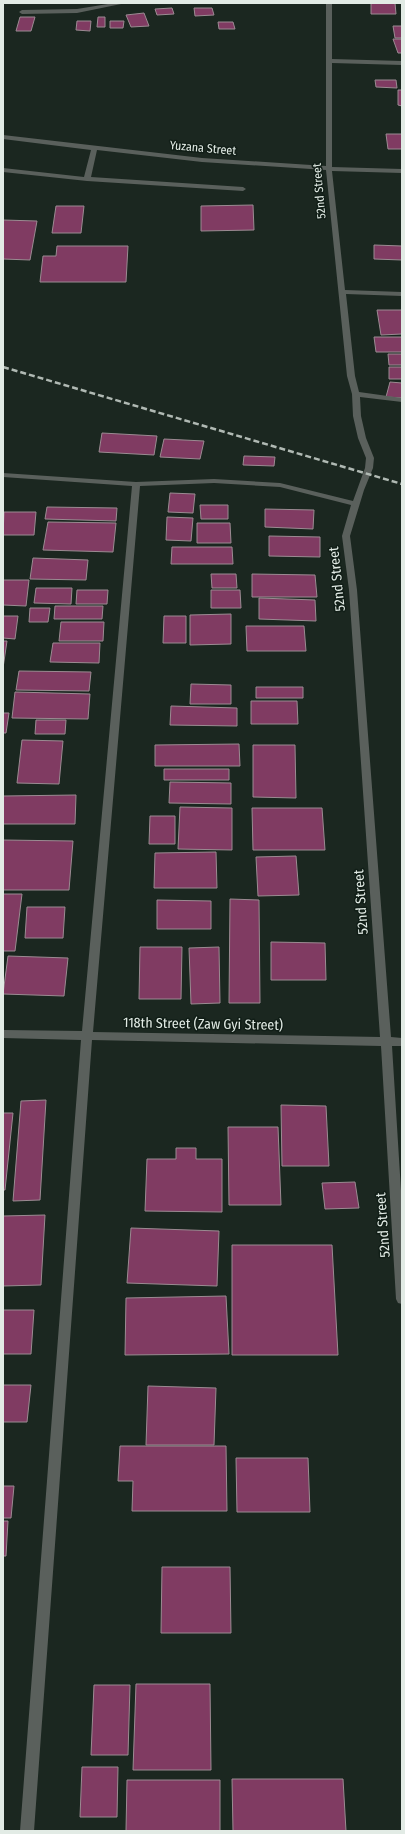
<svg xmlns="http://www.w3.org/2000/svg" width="405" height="1834" font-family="'Fira Sans Condensed',sans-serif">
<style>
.building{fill:#803b62;stroke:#9b8b92}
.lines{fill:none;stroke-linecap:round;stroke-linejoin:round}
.minor{fill:#5a605c;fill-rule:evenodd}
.rail{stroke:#b0b9b3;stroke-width:2.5;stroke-dasharray:6 3;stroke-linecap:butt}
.labels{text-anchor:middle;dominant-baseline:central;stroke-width:3;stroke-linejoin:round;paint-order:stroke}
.far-street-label{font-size:12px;fill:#e2ebe5;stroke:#111e17}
.street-label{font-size:14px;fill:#e2ebe5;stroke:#111e17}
</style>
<rect width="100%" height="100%" fill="#1b2720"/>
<!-- building -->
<path class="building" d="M371,3h24l1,11h-25z
M172,8l2,6 -17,1 -2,-6z
M194,8h18l2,7 -19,1z
M144,13l5,13 -18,1 -5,-12z
M20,17h15l-4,14h-15z
M98,17h7v10h-8z
M77,21h14l-1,10 -14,-1z
M110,21h14l-1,7h-13z
M218,22h15l2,7h-16z
M393,26h9v12h-7z
M393,39h9v14h-4z
M375,80h21l1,8 -21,-1z
M398,90h4v16l-4,-1z
M386,134h16v15h-14z
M253,205l1,25 -53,1v-25z
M56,206h28l-3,27h-29z
M3,220l34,1 -7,39 -27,-1z
M374,245l28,1v14l-28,-1z
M57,246h71l-2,36h-86l3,-26h13z
M377,310h25v24l-21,1z
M374,337h28v15h-26z
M388,354h14v11h-13z
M389,367h13v12h-13z
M390,382l12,1v15l-16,-1z
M102,433l55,3 -3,19 -55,-3z
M164,439l40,2 -4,18 -40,-2z
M244,456l31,1 -1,9 -31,-1z
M170,493l25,1 -2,19 -25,-1z
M200,505h28v14h-27z
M47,507l70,1 -1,13 -71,-2z
M265,509l49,1 -1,19 -48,-2z
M4,512h32l-2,23h-31z
M167,517l26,1 -2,23 -25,-1z
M48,522l68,1 -3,29 -70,-2z
M197,523h33l1,20h-34z
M269,536l51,1v20l-51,-1z
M172,547h60l1,17h-62z
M33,558l55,2 -2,20 -56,-1z
M211,574h25l1,14h-25z
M252,574l63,1 2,22h-65z
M3,580h26l-3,26 -23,-1z
M36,588h36l-1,16 -37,-1z
M77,590h31l-1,14h-31z
M211,590h29l1,18h-30z
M259,598l56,2 1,21 -57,-2z
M55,606h48l-1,13h-48z
M30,608h20l-2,14h-19z
M231,614v30l-41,1v-30z
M3,616h15l-3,23 -12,-1z
M164,616h22v27h-23z
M61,622h43l-1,19h-44z
M246,626h58l2,25h-59z
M3,641h4l-4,27z
M53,643h47l-1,20 -49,-1z
M19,671l72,1 -2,19 -73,-1z
M191,684l40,1v19h-41z
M256,687h47v11h-47z
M15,692l75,2 -2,25 -76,-1z
M251,701h46l1,23h-47z
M171,706l66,2v18l-67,-1z
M3,713h6l-3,20h-3z
M36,720h30l-1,14h-30z
M22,740l41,1 -4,43 -42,-1z
M239,744l1,22h-85v-21z
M253,745h42l1,53 -43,-1z
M164,769h65v11h-65z
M170,782l61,1v21l-62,-1z
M76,795l-1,29h-72v-28z
M180,807l52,1v42l-54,-1z
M252,808h70l3,42h-72z
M150,816h25v28h-26z
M3,840l70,1 -4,49h-66z
M216,852l1,36h-63l1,-35z
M296,856l3,39 -41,1 -2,-39z
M3,894h19l-7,57h-12z
M230,899l29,1 1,103h-31z
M157,900l54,1v28h-54z
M27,907h38l-2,31h-38z
M271,942l54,1 1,37h-55z
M140,947h42l-1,52h-42z
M219,947l1,56 -29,1 -2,-56z
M8,956l60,2 -4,38 -61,-2z
M46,1100l-6,100 -27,1 8,-100z
M281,1105l45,1 3,60h-47z
M3,1113h10l-8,77h-2z
M228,1127h50l3,78h-52z
M176,1148h20v11h26v53l-77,-1 2,-52h29z
M355,1182l4,26 -34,1 -3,-26z
M45,1215l-4,70 -38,1v-70z
M131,1228l88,3 -2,55 -90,-3z
M232,1245h100l6,110h-106z
M226,1296l3,58 -104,1 1,-57z
M3,1310h31l-3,44h-28z
M3,1385h28l-4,37h-24z
M148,1386l68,2 -2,57h-68z
M120,1446h106l1,65h-95l1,-30h-15z
M236,1458h72l2,54h-73z
M3,1486h11l-3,32h-8z
M3,1521h5l-2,35h-3z
M162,1567h68l1,66h-70z
M136,1684h74l1,86h-78z
M94,1685h36l-2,70h-37z
M82,1767h36l-1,50h-37z
M232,1779h111l3,52h-113z
M127,1780h93v51h-94z"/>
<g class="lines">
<!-- minor -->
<path class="minor" d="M114,3h12l-49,10 -55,1 -3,-2 3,-2 55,-1z
M326,3h6v56l70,2v4l-70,-2v104l70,2v4l-70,-2 13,119 57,2v4l-56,-2 9,82 4,16 43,6v4l-42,-5 1,19 5,22 8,20 -1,10 -9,22 -14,46 7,54 34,447 11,1v8h-10l10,161v97l-4,-1 -2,-4 -15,-253 -289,-6 -58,791h-14l61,-791 -78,-2v-8l79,1 50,-545 -129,-9v-4l133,9 78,-3 66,4 73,18 12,-33 1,-10 -8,-20 -5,-22 -1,-22 -5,-18 -21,-206 -124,-8 -105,-12 -6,27 152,10 3,2 -3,2 -156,-10 -84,-9v-4l81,9 7,-27 -88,-11v-4l199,23 124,8zM214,483l66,4 71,18 -9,31 7,54 31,447 -287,-5 47,-546z"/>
<!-- rail -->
<path class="rail" d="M3,367l399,117"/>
</g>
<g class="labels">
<!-- far-street labels -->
<g class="far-street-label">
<text transform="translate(203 148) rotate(5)">Yuzana Street</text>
<text transform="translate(319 191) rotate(-95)">52nd Street</text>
</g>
<!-- street labels -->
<g class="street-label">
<text transform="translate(337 579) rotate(-96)">52nd Street</text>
<text transform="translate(361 902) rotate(-94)">52nd Street</text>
<text transform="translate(203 1024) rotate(1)">118th Street (Zaw Gyi Street)</text>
<text transform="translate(383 1225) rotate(-94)">52nd Street</text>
</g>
</g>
<!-- border -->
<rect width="405" height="1834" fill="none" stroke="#e2ebe5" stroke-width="8"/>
</svg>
